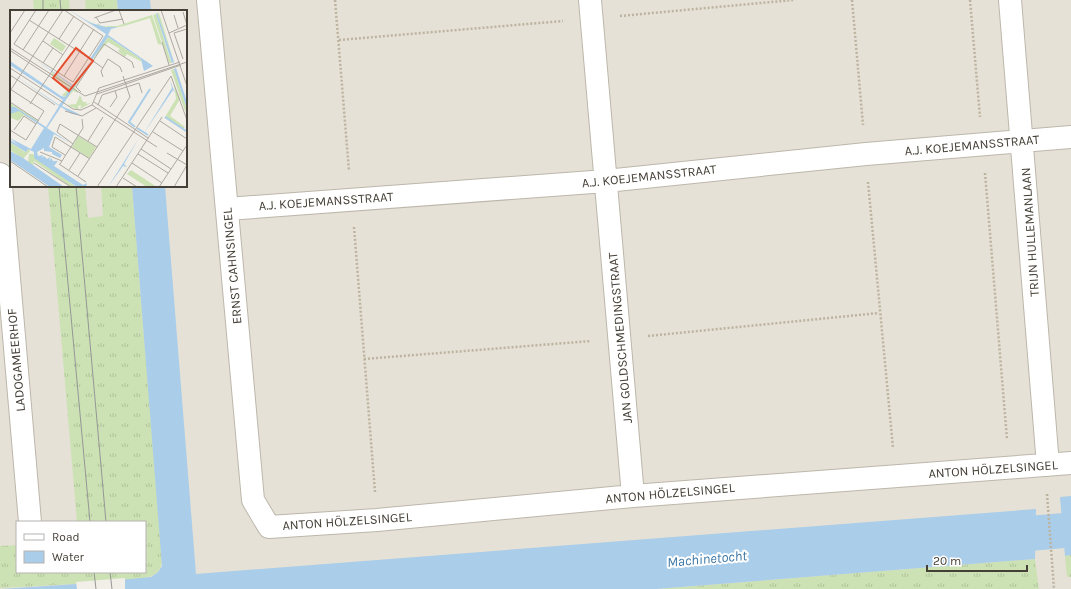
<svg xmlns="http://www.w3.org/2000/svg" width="1071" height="589" font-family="Karla,sans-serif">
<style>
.residential{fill:#e5e1d6;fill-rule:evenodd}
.grass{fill:url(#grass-tufts)}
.water{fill:#aacde9}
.pier{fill:#f2efe8}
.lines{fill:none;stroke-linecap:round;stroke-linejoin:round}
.canal{stroke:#aacde9;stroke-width:35}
.minor-casing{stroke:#bdb7ab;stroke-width:24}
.path{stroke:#bdb39e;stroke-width:2.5;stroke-dasharray:2 2;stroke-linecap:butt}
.minor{stroke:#fff;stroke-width:22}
.tram{stroke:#969696;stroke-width:1}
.labels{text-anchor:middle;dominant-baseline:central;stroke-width:4;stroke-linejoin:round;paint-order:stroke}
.street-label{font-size:13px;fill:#454037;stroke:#fff}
.water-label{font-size:14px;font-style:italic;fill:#3b76a6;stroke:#fff}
.inset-river{fill:none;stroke:#aacde9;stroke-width:2}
.inset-road{fill:none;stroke:#ada9a1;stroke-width:1}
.view{fill:#e54c2c;fill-opacity:0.15;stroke:#e54c2c;stroke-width:2}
.inset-edge{fill:none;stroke:#454037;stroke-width:2}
</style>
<defs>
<pattern id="grass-tufts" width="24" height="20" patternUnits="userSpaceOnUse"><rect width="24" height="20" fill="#cce2b4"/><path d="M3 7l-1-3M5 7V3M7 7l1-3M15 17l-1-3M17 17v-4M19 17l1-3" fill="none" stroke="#b1c39b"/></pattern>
</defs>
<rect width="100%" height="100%" fill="#f2efe8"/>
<!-- residential -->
<path class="residential" d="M0,0h1071v589h-1071zM11,11h175v175h-175zM17,522h128v50h-128z"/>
<!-- grass -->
<path class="grass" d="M33,0h36l1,11h-36z
M85,0h32l1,11h-32z
M48,186h37l3,32 15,-2 -2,-30h31l30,373c0,21 -21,19 -37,21l1,9 -50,-5 -76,4v-42l17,-1v27h128v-50h-68z
M1071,555v22h-4l-2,-21z
M1035,559l4,30h-383z"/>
<!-- water -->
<path class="water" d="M117,0h33l1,11h-33z
M132,186h33l31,388 840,-65 -1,50 -379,30h-656l77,-5 74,-7 7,-5 4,-6z
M1071,496v59l-6,1 -5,-59z"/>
<!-- pier -->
<path class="pier" d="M125,578v11h-48l-1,-7z"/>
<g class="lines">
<!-- canal -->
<path class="canal" d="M988,537l83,-7"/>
<defs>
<path id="minor" d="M208,0l45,500 16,27 108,-7 256,-24 438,-33
M590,0l43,496
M1010,0l38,465
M0,174l30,348
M227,209l379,-28 260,-27 205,-17"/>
</defs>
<!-- minor casing -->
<use href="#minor" class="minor-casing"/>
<!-- path -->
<path class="path" d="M335,0l14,171
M852,0l11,125
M970,0l10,117
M620,16l173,-16
M339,40l224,-19
M985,173l22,266
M868,182l25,266
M354,227l21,265
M648,336l231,-23
M364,359l227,-18
M1047,494l7,95"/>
<!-- minor -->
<use href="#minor" class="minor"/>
<!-- tram -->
<path class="tram" d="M43,0v11
M60,0l1,11
M59,186l31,336
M76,186l30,336
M94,572l2,17
M110,572l2,17"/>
</g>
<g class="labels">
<!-- street labels -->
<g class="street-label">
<text transform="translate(972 145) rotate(-5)">A.J. KOEJEMANSSTRAAT</text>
<text transform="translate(649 176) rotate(-6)">A.J. KOEJEMANSSTRAAT</text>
<text transform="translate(326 201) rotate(-4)">A.J. KOEJEMANSSTRAAT</text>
<text transform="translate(1030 232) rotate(-94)">TRIJN HULLEMANLAAN</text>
<text transform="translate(232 266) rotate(-95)">ERNST CAHNSINGEL</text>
<text transform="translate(620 338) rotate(-95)">JAN GOLDSCHMEDINGSTRAAT</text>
<text transform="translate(16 360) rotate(-95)">LADOGAMEERHOF</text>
<text transform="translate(993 469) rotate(-4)">ANTON HÖLZELSINGEL</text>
<text transform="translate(670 493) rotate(-5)">ANTON HÖLZELSINGEL</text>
<text transform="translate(347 521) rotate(-4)">ANTON HÖLZELSINGEL</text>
</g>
<!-- water labels -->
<g class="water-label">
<text transform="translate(707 559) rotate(-5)">Machinetocht</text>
</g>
</g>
<!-- overview -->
<g transform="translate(10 10)">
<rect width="177" height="177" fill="#f2efe8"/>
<path d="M147,3h2l15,49 -11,-31zM146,4l14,45 2,4h-3l-16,-48zM142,5l10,30 -4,-1 -8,-26 -26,8 -6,1h-8l-10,-1 -9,-3 -5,-3 11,5 2,-2 1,3h17zM98,27l33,22 1,3 -15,-8 -2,3 -7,-6 2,-2 -12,-7 -16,18zM81,51l-16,27 3,5 -5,-2 -9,11 8,-13 -7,8 -3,-2 8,-7 -19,-13 1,-3 20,15zM164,59l13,40 -2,2 -14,-41zM164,74l6,15 -10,17 15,11 -2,2 -18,-12 11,-18zM70,85l3,7h4l-2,2 6,-1 -11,6 1,-4 -3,1 1,4 -12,-5 9,-1zM0,132l15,10 3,-3 2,2 -7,8 -13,-9zM19,144h4l43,33h-5l-37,-26 -1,5 -10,-7 5,3z" fill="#cce2b4"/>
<path d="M44,28l12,8 -4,6 -12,-8zM0,93l27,17 -1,2 -12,-7 -6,6 -8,-4zM68,126l18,11 -7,11 -17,-11zM121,160l26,17h-10l-20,-13z" fill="#cce2b4"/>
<path d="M59,0l22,13 15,4h12l32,-9 -39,11 -3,6 45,31 -9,5 -3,-12 -33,-22 -16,23 -2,-1 16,-25zM147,3l17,49 -2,1 -16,-49zM23,48l40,27 18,-24 -29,45 19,9 -9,-1 -11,-7 -14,21 23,15 -16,-9 -5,13 13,8 -2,3 -8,-4v-2l-8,-1v-3l-7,4 1,4 5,-1 -1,3 2,-2 3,3 3,-2 -1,4 2,-3 2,3h5l-4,5 29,19 4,-2 -1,4h-9l-43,-29v-6l-6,-3 -2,3 -16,-14 21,11 13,-21 -25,-17 -9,3v-7h5l31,20 13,-21 -49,-34 49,33 4,-5 -53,-35v-4l51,35 4,1 7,-11zM166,58l11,34v7l-13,-40zM160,70l5,13 -2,-3 -29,43 28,-45zM129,128l-15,26 3,3 -4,-1 -15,21zM0,141l13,7 41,29h-14l-40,-27z" fill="#aacde9"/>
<path class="inset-river" d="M155,107l21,14M125,117l-6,-5 21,-33M127,118l11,7M0,131l16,10"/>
<path class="inset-road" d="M26,0l-22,34 59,38 30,-46 -39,-26M109,0l5,14M151,0l26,76M173,2l4,13M164,5l4,13M86,7l4,6 23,-4M84,8l22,-8M19,10l60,38M0,23l15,-23M159,23l18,-8M164,23l9,26M164,23l13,-4M49,29l15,-23M33,31l20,14M152,32l7,23M0,38l75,48 102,-34M13,40l26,-40M1,41l58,38M83,51l10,7M33,53l10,-15M0,58l63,41 8,1 11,-5 7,-17 81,-26M0,65l45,30M54,66l30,-47M93,67l-2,-6 7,-12 12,8 2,5M0,79l34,22 -18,29 -16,-10M0,81l53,-81M71,82l-5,-5 28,-43 28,18 2,6M87,84l84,-29M0,92l29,19M84,92l54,36M20,94l54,-81M82,95l65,42M88,95l4,-10 37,-12 3,10M100,97l7,-10 -2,-6M55,101l17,5 14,-8M150,111l27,18M4,120l10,-14 12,8M143,122l30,19M78,131l15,-24M63,134l-16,-12 3,-8 37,23M131,139l30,20M30,142l22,9M157,143l20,12M128,144l30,19M55,145l-13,-8 3,-10 35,22M0,151l38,26M24,153l37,24M122,153l30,20M49,154l27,18M50,154l23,-36 -1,-9M59,160l11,-17M68,166l52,-79 -7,-21M113,168l14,9M87,177l74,-111 16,44M106,177l46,-70M149,177l28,-42M164,177l13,-22"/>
<path class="view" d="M66,38l17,13 -24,30 -16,-13z"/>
<rect width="177" height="177" class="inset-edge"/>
</g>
<!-- legend -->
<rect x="16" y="521" width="130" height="52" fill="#ffffff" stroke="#b5b3af"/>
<rect x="24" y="534" width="20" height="6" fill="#ffffff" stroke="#b5b3af"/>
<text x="52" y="541" font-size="12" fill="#454037">Road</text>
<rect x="24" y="551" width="20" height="12" fill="#aacde9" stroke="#b5b3af"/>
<text x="52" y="561" font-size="12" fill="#454037">Water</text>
<!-- scale -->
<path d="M927 565v6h100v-6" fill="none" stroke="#454037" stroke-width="2"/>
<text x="933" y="565" font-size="12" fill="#454037" stroke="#ffffff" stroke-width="3" paint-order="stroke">20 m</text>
</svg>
